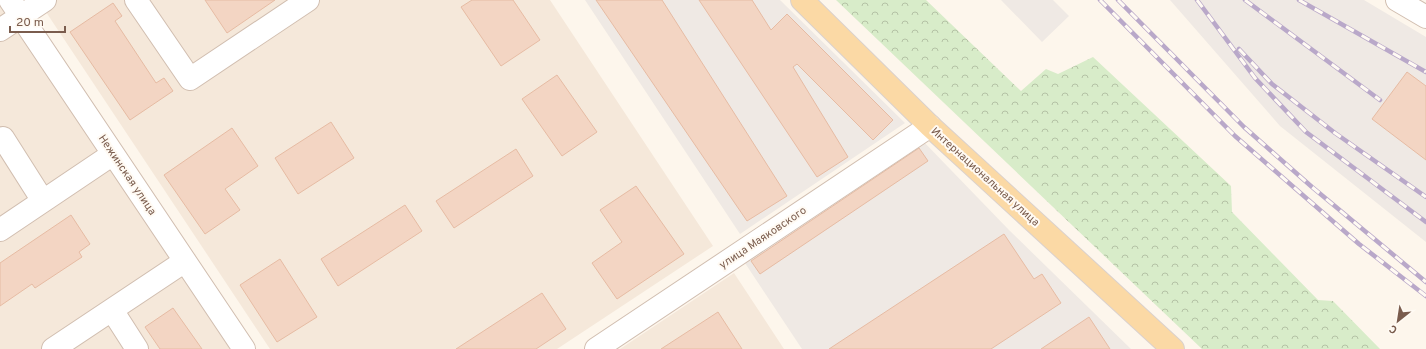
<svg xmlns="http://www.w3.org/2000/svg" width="1426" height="349" font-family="Overpass,sans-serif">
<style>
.residential{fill:#f5e8da}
.industrial{fill:#efe9e4}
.forest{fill:url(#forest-crowns)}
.building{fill:#f3d5c3;stroke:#e6bba3}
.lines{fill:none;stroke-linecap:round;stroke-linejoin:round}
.minor-casing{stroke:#d1beb0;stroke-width:24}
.major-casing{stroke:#dad1cd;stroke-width:24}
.minor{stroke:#fff;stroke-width:22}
.major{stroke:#fbd9a5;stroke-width:22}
.rail-casing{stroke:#b9a8c9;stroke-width:4.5}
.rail{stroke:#fffaf3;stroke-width:3;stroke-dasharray:9;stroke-linecap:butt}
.labels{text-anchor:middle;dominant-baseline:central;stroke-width:4;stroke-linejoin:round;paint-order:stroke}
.street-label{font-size:11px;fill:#7a5c4d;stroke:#fffaf3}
</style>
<defs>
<pattern id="forest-crowns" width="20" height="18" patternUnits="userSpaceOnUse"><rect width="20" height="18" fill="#d8ecc9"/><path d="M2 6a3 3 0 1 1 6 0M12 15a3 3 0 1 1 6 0" fill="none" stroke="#b4c2a5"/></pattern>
</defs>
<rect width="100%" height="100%" fill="#fdf6ec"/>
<!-- residential -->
<path class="residential" d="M38,0h512l163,246 -156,103h-287z
M0,4l230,345h-230z
M734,273l50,76h-164z"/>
<!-- industrial -->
<path class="industrial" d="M585,0h195l125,123 -165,111z
M1001,0h52l16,16 -27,26z
M1170,0h194l62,37v205l-146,-116z
M921,139l88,91 122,119h-329l-61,-92z"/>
<!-- forest -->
<path class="forest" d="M836,0h90l95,91 25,-22 12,5 35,-17 138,129 1,26 86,88 15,1 47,48h-178z"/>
<!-- building -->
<path class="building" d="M205,0h70l-48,33z
M472,0h41l27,40 -39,26 -40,-59z
M596,0h66l125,196 -40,25z
M699,0h53l19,30 16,-16 106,106 -20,20 -76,-76 -4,3 55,90 -31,20z
M113,3l9,13 -7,5 41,62 8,-5 9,13 -43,29 -60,-88z
M1407,72l19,14v74l-54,-41z
M557,75l40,57 -35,24 -40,-57z
M331,122l23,36 -56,36 -23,-36z
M232,128l26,38 -33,23 15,21 -35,24 -41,-59z
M919,148l9,13 -168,113 -9,-13z
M516,149l17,27 -79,52 -18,-27z
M636,186l48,68 -67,45 -25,-36 30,-21 -22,-32z
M405,205l17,26 -84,55 -17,-27z
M71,215l19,29 -11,8 3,5 -47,31 -3,-4 -32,22v-43z
M1004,234l30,45 8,-5 19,29 -70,46h-162z
M280,259l37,58 -40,25 -37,-57z
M542,293l24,36 -30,20h-80z
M173,308l29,41h-42l-15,-22z
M718,312l24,37h-81z
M1089,317l21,32h-69z"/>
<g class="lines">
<defs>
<path id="minor" d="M10,0l234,349
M136,0l54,79 118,-79
M1397,0l29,17
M0,30l45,-30
M0,140l3,-2 40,63
M0,230l113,-76
M112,310l25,39
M53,349l132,-88
M596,349l334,-223"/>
<path id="major" d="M802,0l128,126 243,223"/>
</defs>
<!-- minor casing -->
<use href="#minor" class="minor-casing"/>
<!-- major casing -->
<use href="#major" class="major-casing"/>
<!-- minor -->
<use href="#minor" class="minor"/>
<!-- major -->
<use href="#major" class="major"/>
<defs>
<path id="rail" d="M1100,0l135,136 124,108 67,52
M1118,0l126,127 68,60 114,95
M1197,0l58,78 51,54 120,90
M1245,0l135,100
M1299,0l127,72
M1239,49l33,35 63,49 91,64"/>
</defs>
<!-- rail casing -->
<use href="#rail" class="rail-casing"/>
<!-- rail -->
<use href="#rail" class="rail"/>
</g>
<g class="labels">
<!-- street labels -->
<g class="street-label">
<text transform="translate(127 175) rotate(56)">Нежинская улица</text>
<text transform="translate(985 177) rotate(42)">Интернациональная улица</text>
<text transform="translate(763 238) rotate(-34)">улица Маяковского</text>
</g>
</g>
<!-- north arrow -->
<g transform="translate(1398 321) rotate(210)" stroke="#fffaf3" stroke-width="3" paint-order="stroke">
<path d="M0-3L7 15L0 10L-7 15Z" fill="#7a5c4d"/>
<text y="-6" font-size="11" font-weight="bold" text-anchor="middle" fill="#7a5c4d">С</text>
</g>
<!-- scale -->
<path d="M10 26v6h55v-6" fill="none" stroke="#7a5c4d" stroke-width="2"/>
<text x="16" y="26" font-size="12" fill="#7a5c4d" stroke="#fffaf3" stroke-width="3" paint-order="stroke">20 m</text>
</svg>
